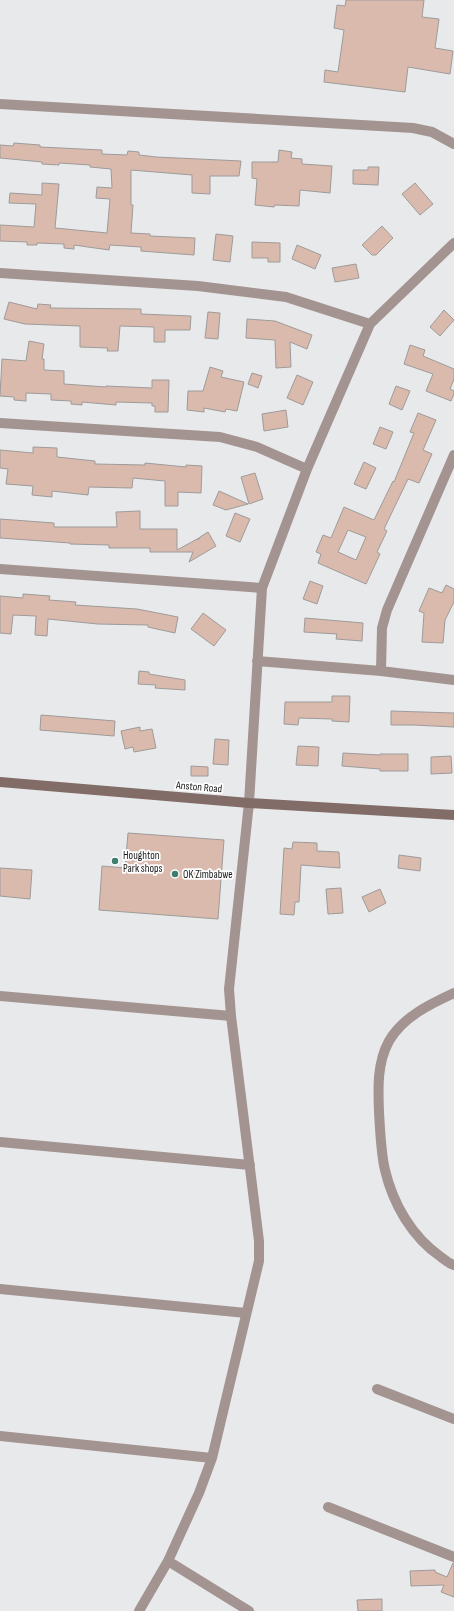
<svg xmlns="http://www.w3.org/2000/svg" width="454" height="1611" font-family="'Sofia Sans Condensed',sans-serif">
<style>
.building{fill:#dabaad;stroke:#9e9b9a;fill-rule:evenodd}
.lines{fill:none;stroke-linecap:round;stroke-linejoin:round}
.minor{stroke:#a39491;stroke-width:10}
.secondary{stroke:#816c68;stroke-width:10}
.poi-dot{fill:#3d7e6e;stroke:#fff;stroke-width:1.5}
.labels{text-anchor:middle;dominant-baseline:central;stroke-width:3.5;stroke-linejoin:round;paint-order:stroke}
.street-label{font-size:11px;fill:#181819;stroke:#fff}
.poi-label{font-size:11px;fill:#181819;stroke:#fff;text-anchor:start}
</style>
<rect width="100%" height="100%" fill="#e8e9eb"/>
<!-- building -->
<path class="building" d="M346,0h78l-2,17 17,2 -4,29 18,3 -3,23 -42,-7 -3,25 -81,-10 1,-12 13,2 6,-42 -10,-2 3,-23 8,1z
M14,143l26,2v2l62,3v4l25,1 1,-4 11,1v3l17,2 85,4 -2,15h-29v18l-18,-1v-18l-61,-5v35h2l-2,28 19,1v2l45,2 -1,17 -53,-4v-4l-31,-2 -1,5 -35,-5v4l-10,-1v-4l-27,-1v2h-10v-3l-27,-1v-16l34,2 2,-23 -27,-1 1,-10 32,2v-12l17,1 -4,44 52,5 3,-34 -14,-1 1,-11 15,1 -1,-19 -21,-2v-2l-31,-2v2l-17,-1v-2l-42,-4v-13l13,1z
M279,150l13,2 -1,6 11,1v5l30,2 -2,27 -30,-3 -1,16 -24,-1 -1,2 -19,-2 2,-26 -5,-1v-16h26z
M368,167h11l-1,18 -25,-1v-14h15z
M415,183l18,21 -13,11 -18,-21z
M382,226l11,12 -17,17h-4l-10,-10z
M216,234l17,2 -3,26 -17,-2z
M252,242l28,1v19h-12v-4h-16z
M297,245l24,10 -6,14 -23,-10z
M356,264l3,14 -24,4 -3,-14z
M9,302l28,7 1,-5 13,1 -1,3 91,1v5l50,2 -1,14h-25v12h-11v-15l-34,-1 -2,25h-11l1,-3 -28,-1v-21l-55,-2 -21,-5z
M444,310l10,10 -14,16 -10,-9z
M208,312l12,1 -2,26 -13,-1z
M247,319l28,2 37,14 -5,14 -17,-7 1,25 -15,1 -1,-28 -29,-2z
M29,341l15,3 -2,15h2v11l20,1v13l42,3v-1l46,2v-8h17l-1,32h-13v-6h-3v-3l-36,-1v3l-34,-3v3l-11,-1v-3l-20,-1v-6l-25,-1v8l-12,-1v-3l-14,-1 2,-37 24,2z
M410,345l15,5 -2,6 31,13v10l-4,10 4,2v3l-3,7 -25,-10 7,-17 -29,-10z
M210,367l13,4 -2,6 23,5 -7,29 -11,-2 -1,3 -21,-4v4l-17,-2 1,-19h15z
M252,373l10,3 -4,12 -10,-4z
M297,375l16,7 -10,23 -16,-7z
M396,386l14,5 -8,19 -13,-6z
M286,410l2,17 -24,4 -2,-17z
M418,413l18,7 -13,30 9,4 -13,29 -11,-4 -24,50 3,2 -10,21 3,2 -14,30 -48,-21 3,-9 -5,-2 7,-17 8,3 13,-31 30,13 19,-39 1,1 20,-49 -4,-1zM348,530l18,7 -10,23 -18,-8z
M380,427l13,5 -7,17 -13,-5z
M33,447l24,1v9l38,4v3l50,1v-2l41,4v-2l16,1 -1,27 -23,-1v14h-13v-25l-32,-3 -1,10 -43,-1 -1,8 -36,-4v6l-20,-2 1,-9 -27,-2 2,-15 -8,-1v-18l33,3z
M364,462l12,6 -10,21 -12,-5z
M255,473l8,26 -14,5 -8,-27z
M219,491l29,13 -22,6 -13,-5z
M140,511v18h37v21l22,-12 -1,2 2,-3 8,-5 8,14 -27,16 4,-10h-43v-4h-41v-3l-39,-1v-1l-70,-5v-19l54,4v4h63l-1,-15z
M235,513l15,6 -10,23 -14,-6z
M310,581l13,5 -6,18 -14,-5z
M446,585l8,4v13l-9,18 -2,23 -21,-1 2,-29 -5,-2 10,-23 13,5z
M23,594l27,2 -1,4 27,2 -1,3 62,4 41,8 -3,16 -27,-6v-2l-50,-1 -50,-5 -1,17 -12,-1 1,-19 -23,-1 -2,19 -11,-1v-37l23,2z
M203,613l23,17 -12,16 -23,-17z
M305,618l58,5 -1,18 -26,-2 1,-5 -33,-2z
M139,671l10,1v2l36,6v10l-30,-2 1,-3 -18,-1z
M332,696h18l-1,26 -17,-1v-2l-33,-1 -1,7 -14,-1 1,-22h47z
M391,711l63,2v14l-41,-2h-22z
M41,715l74,6 -1,15 -74,-6z
M140,727v4l12,-2 4,19 -22,4 -1,-5 -8,2 -4,-18z
M215,739l14,1 -1,25 -15,-1z
M298,746l21,1 -1,19 -22,-1z
M343,753l37,2v-1h28v17h-28v-2l-38,-3z
M451,756l1,17 -21,1v-17z
M191,766l17,1v9h-17z
M128,833l96,7 -6,79 -119,-9 3,-44 23,2z
M293,842l24,1v8l22,1 1,16 -39,-3 -2,37h-4l-1,13 -14,-1 4,-66 8,1z
M399,855l22,3 -1,13 -22,-3z
M0,868l32,2 -2,29 -30,-3z
M341,888l2,25 -15,1 -2,-25z
M380,889l6,14 -17,9 -7,-15z
M453,1563h1v34l-13,-5 3,-7 -33,1 -1,-15 25,-1v2l12,5z
M382,1599v12h-24l-1,-11z"/>
<g class="lines">
<!-- minor -->
<path class="minor" d="M0,104l413,24 19,4 22,12
M0,273l198,13 88,11 84,27
M0,423l220,14 37,10 50,22
M0,569l262,19
M257,661l124,10 73,9
M381,671l1,-43 5,-18 67,-155
M454,993c-24,11 -51,24 -65,48 -12,22 -11,47 -10,71 1,17 2,42 6,58 8,34 27,67 56,87 4,3 8,7 13,8
M0,996l231,20
M0,1142l250,23
M0,1289l246,24
M377,1389l77,30
M0,1436l212,22
M328,1507l126,50
M168,1561l81,50
M139,1611l29,-50 31,-68 13,-35 47,-197v-20l-28,-225 -2,-27 20,-186 13,-215 45,-119 63,-145 84,-81"/>
<!-- secondary -->
<path class="secondary" d="M0,782l249,21 205,12"/>
</g>
<!-- markers -->
<g class="poi-dot">
<circle cx="115" cy="861" r="4"/>
<circle cx="175" cy="874" r="4"/>
</g>
<g class="labels">
<!-- street labels -->
<g class="street-label">
<text transform="translate(199 787) rotate(5)">Anston Road</text>
</g>
<!-- poi labels -->
<g class="poi-label">
<text x="123" y="855">Houghton<tspan x="123" dy="13">Park shops</tspan></text>
<text x="183" y="874">OK Zimbabwe</text>
</g>
</g>
</svg>
